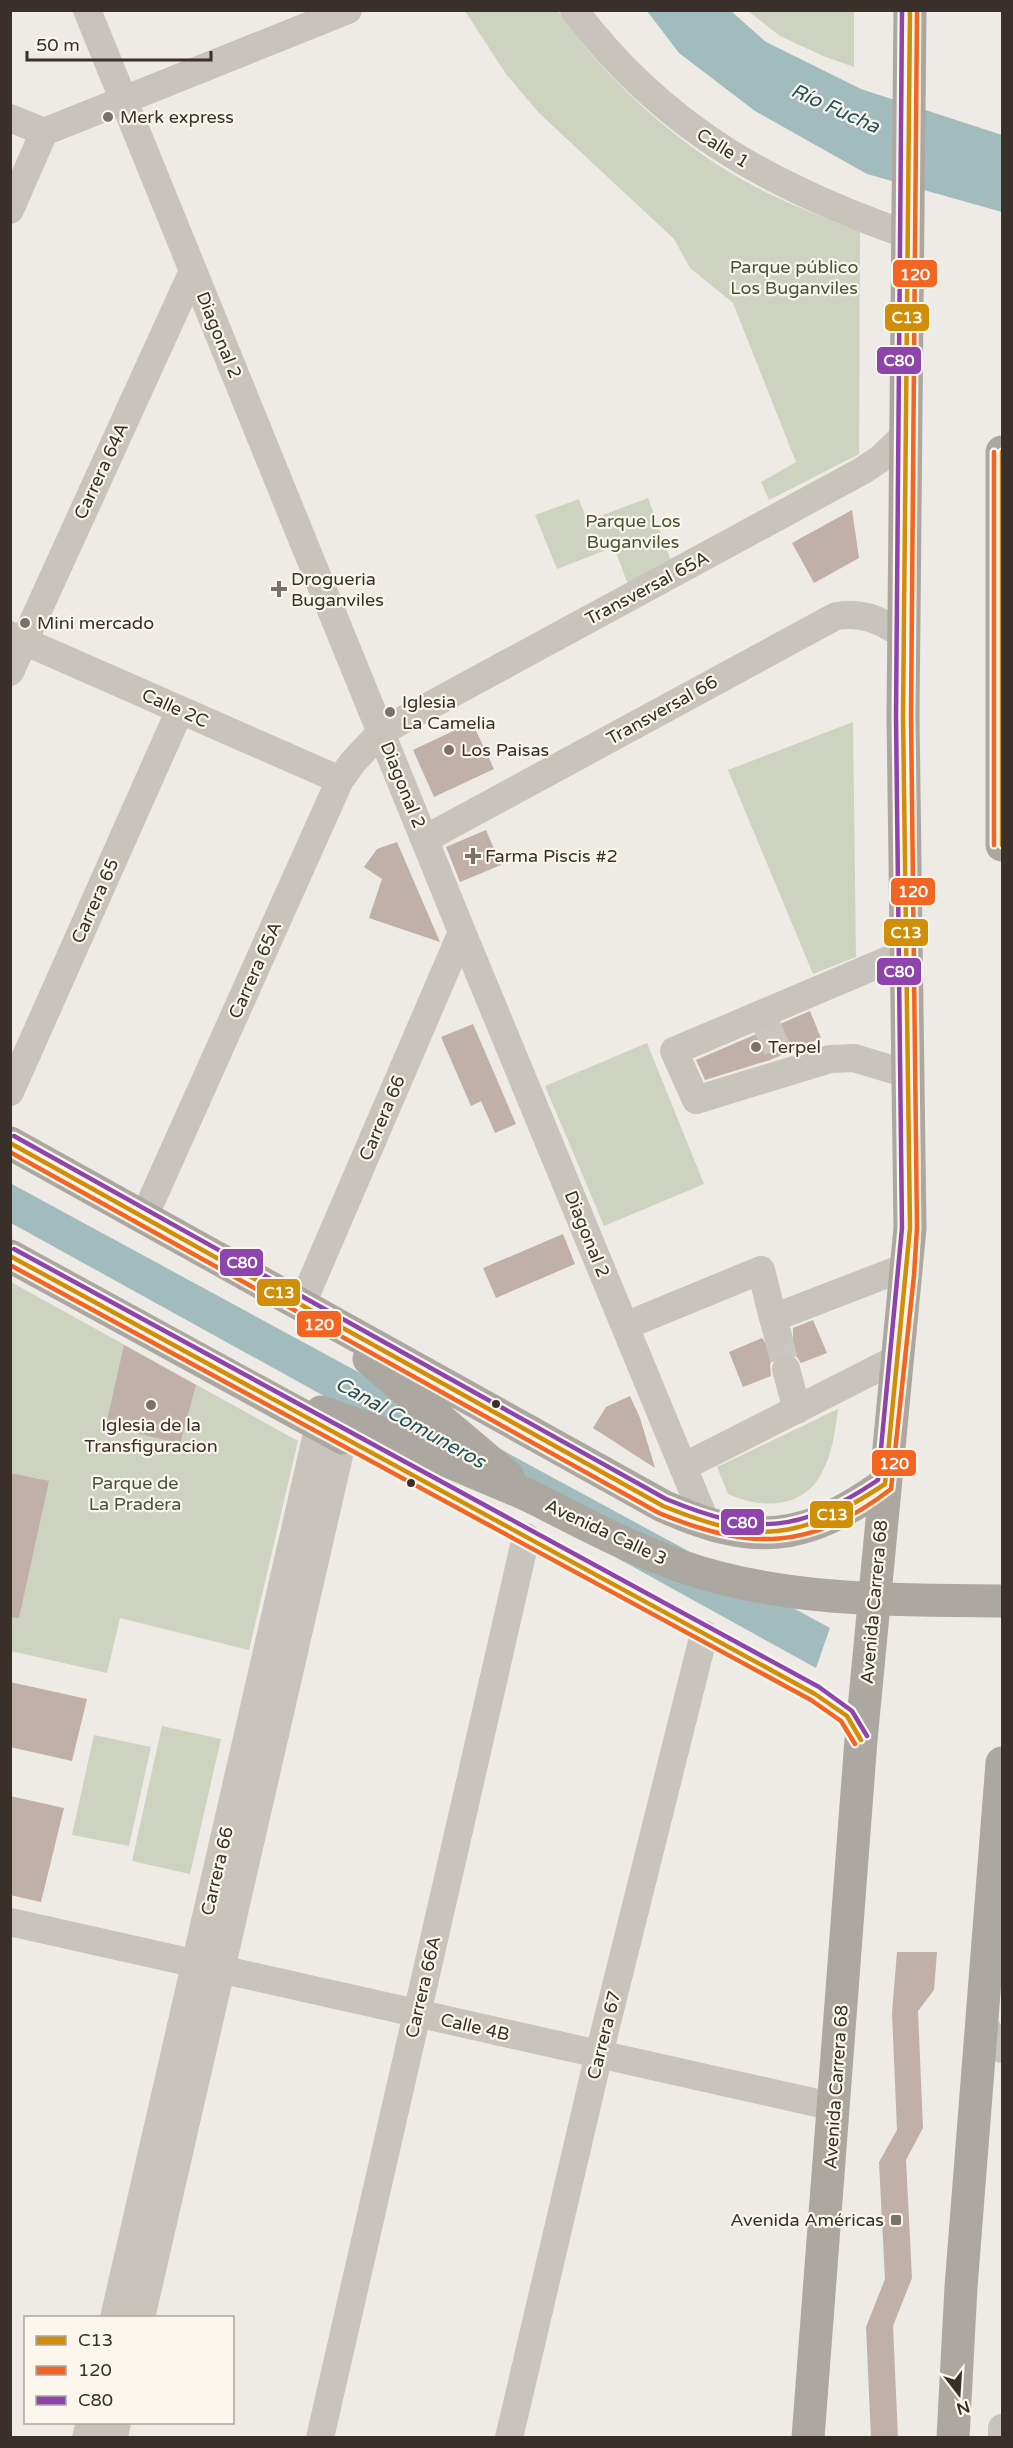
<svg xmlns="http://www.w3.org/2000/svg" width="1013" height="2448" font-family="'Varela Round',sans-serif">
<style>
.green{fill:#ced3c0}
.water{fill:#a2bcbe}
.building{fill:#c1b0a7}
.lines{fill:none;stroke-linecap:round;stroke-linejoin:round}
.minor-tunnel{stroke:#cac5c0;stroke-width:28;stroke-dasharray:28 14;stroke-linecap:butt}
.minor{stroke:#c8c3bd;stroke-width:28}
.major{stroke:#ada7a2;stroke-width:33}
.major-bridge{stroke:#ada7a2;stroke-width:33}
.bus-1-casing{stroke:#faf5ed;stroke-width:9}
.bus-2-casing{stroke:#faf5ed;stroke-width:9}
.bus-3-casing{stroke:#faf5ed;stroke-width:9}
.bus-1{stroke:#d18e09;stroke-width:4.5}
.bus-2{stroke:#f26522;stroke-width:4.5}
.bus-3{stroke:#8e44ad;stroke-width:4.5}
.poi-dot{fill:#78716c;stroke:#faf5ed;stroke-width:2}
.bus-dot{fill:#39302b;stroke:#faf5ed;stroke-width:2}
.labels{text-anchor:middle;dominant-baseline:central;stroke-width:4.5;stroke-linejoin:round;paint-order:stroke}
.poi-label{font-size:18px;fill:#39302b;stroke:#faf5ed;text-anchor:start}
.street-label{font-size:18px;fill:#39302b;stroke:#faf5ed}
.park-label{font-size:18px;fill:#455630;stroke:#faf5ed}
.water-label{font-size:20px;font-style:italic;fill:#235158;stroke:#faf5ed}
.line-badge{stroke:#faf5ed;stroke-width:2}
.badge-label{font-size:16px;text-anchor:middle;font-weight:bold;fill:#fff}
</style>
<rect width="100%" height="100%" fill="#eeeae5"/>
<!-- green -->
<path class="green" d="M465,11h93c46,66 114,129 185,169 37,21 78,36 117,52l-1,222 -90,46 -8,-18 35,-20 -63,-159 -43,-35 -16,-29 -135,-126 -33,-39z
M748,11h106v56l-31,-11 -43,-20z
M648,498l29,79 -44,21 -19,-51 -57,22 -22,-54 44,-16 8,22z
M853,722l3,235 -43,17 -85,-204z
M647,1043l57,141 -100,42 -59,-140z
M11,1282l287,159 -49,209 -129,-32 -13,55 -96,-22z
M838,1409c-3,23 -6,47 -18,67 -20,34 -62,32 -92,18l-11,-27z
M162,1726l59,13 -31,135 -58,-13z
M94,1735l57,12 -22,99 -57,-11z"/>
<!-- water -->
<path class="water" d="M647,11h84l35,31 95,47 141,46v77l-135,-38 -112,-63 -76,-58z
M10,1183l820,445 -14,40 -805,-445z"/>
<!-- building -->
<path class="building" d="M852,510l7,48 -45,25 -22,-40z
M472,722l22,47 -60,28 -21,-47z
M486,830l15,35 -41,17 -14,-35z
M397,842l43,100 -71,-24 13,-39 -18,-12 13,-18z
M810,1011l11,27 -51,22 -65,20 -9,-20z
M473,1024l43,100 -21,9 -14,-32 -10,5 -30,-69z
M563,1234l12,30 -79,34 -13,-30z
M813,1320l14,33 -26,10 -4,-6 -6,-4h-10l-6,4 -5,7 1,12 -28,11 -14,-35 33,-14 4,6 6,4h10l6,-4 5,-7v-9z
M124,1345l72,40 -16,59 -74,-19z
M630,1396l10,22 15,50 -62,-40 13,-21z
M10,1473l39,8 -30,137 -9,-1z
M10,1682l77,17 -15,62 -62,-14z
M10,1796l54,12 -23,94 -31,-7z
M897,1952h40l-3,38 -16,21 5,117 -17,32 6,118 -19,48 5,112h-27l-5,-111 19,-48 -6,-117 18,-32 -5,-117z"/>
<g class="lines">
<!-- minor-tunnel -->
<path class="minor-tunnel" d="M766,1024l14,32
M777,1332l9,37"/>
<!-- minor -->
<path class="minor" d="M87,10l375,922 245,593
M574,10c89,118 197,177 334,225
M10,118l34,14
M10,210l34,-78 304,-122
M10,635l330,145
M10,672l183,-401
M425,839l411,-223c29,-4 43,4 68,19
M905,953l-231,98 22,49 134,-41 24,-1 53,16
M10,1092l170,-382
M144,1217l196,-437 13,-18 28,-30 481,-261 18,-12 26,-25
M302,1304l160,-372
M625,1326l136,-56 12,48
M777,1332l-4,-14 135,-52
M786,1369l11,41
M683,1467l215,-109
M10,1922l825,185
M983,2024l19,25
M114,2318l205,-893
M141,2318l202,-880
M86,2438l4,-16
M114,2438l3,-16
M320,2438l206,-901
M509,2438l90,-384 105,-420
M1002,2438v-10"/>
<!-- major -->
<path class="major" d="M1002,452v393
M10,1143l653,363c91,41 141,36 222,-22
M10,1256l333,182
M369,1359l139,118
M321,1412l58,20 151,64
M808,2438l53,-698 49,-512 -7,-512 7,-706
M953,2438l8,-151 41,-524"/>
<!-- major-bridge -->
<path class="major-bridge" d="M530,1496c51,26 99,52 153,71 103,35 212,33 319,34"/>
<defs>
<path id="bus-1" d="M1002,452v393
M10,1143l653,363c96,39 135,35 222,-22l25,-256 -7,-512 7,-706
M10,1256l805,438 32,22 14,24"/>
<path id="bus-2" d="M994,452v393
M10,1152l649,361c92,38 151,38 232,-24l23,-214 3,-47 -6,-512 6,-706
M10,1265l801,435 30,21 14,23"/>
<path id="bus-3" d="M14,1136l652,363c90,37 131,35 212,-19l24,-252 -6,-512 6,-706
M14,1249l805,438 33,24 15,25"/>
</defs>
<!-- bus-1 casing -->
<use href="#bus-1" class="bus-1-casing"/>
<!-- bus-2 casing -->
<use href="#bus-2" class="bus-2-casing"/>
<!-- bus-3 casing -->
<use href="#bus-3" class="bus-3-casing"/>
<!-- bus-1 -->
<use href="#bus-1" class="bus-1"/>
<!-- bus-2 -->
<use href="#bus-2" class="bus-2"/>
<!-- bus-3 -->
<use href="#bus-3" class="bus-3"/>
</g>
<!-- markers -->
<g class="poi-dot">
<circle cx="108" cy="117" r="6"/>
<path d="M276 580h6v6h6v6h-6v6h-6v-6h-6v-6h6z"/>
<circle cx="25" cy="623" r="6"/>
<circle cx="390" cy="712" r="6"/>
<circle cx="449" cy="750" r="6"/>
<path d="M470 847h6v6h6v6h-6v6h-6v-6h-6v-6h6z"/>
<circle cx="756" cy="1047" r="6"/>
<circle cx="151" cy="1405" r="6"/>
<rect x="890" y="2214" width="12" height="12" rx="3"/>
</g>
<g class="bus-dot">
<circle cx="496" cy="1404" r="5"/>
<circle cx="411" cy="1483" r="5"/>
</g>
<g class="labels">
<!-- poi labels -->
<g class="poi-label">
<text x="120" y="117">Merk express</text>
<text x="291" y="579">Drogueria<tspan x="291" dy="21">Buganviles</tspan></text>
<text x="37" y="623">Mini mercado</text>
<text x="402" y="702">Iglesia<tspan x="402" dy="21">La Camelia</tspan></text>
<text x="461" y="750">Los Paisas</text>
<text x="485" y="856">Farma Piscis #2</text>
<text x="768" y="1047">Terpel</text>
<text x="151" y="1425" text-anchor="middle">Iglesia de la<tspan x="151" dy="21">Transfiguracion</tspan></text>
<text x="884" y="2220" text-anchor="end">Avenida Américas</text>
</g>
<!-- street labels -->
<g class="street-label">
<text transform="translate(723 148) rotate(32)">Calle 1</text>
<text transform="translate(219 335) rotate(68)">Diagonal 2</text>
<text transform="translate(101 471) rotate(-65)">Carrera 64A</text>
<text transform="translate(647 588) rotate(-28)">Transversal 65A</text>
<text transform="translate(175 708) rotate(24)">Calle 2C</text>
<text transform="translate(662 710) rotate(-29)">Transversal 66</text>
<text transform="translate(403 785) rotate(68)">Diagonal 2</text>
<text transform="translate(95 901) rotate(-66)">Carrera 65</text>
<text transform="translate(255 970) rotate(-66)">Carrera 65A</text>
<text transform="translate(382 1118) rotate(-67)">Carrera 66</text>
<text transform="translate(587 1234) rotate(68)">Diagonal 2</text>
<text transform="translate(606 1532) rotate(25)">Avenida Calle 3</text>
<text transform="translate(874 1602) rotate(-85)">Avenida Carrera 68</text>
<text transform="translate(217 1871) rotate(-77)">Carrera 66</text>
<text transform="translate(423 1987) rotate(-77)">Carrera 66A</text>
<text transform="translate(475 2027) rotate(13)">Calle 4B</text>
<text transform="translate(604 2035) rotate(-76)">Carrera 67</text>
<text transform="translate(836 2087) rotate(-86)">Avenida Carrera 68</text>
</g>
<!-- park labels -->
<g class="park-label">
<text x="794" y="267">Parque público<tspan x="794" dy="21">Los Buganviles</tspan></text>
<text x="633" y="521">Parque Los<tspan x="633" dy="21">Buganviles</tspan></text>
<text x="135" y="1483">Parque de<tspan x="135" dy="21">La Pradera</tspan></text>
</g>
<!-- water labels -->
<g class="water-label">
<text transform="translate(835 109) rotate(24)">Río Fucha</text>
<text transform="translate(410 1423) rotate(29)">Canal Comuneros</text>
</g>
</g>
<g class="line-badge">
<rect x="892" y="259" width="46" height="29" rx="6" fill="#f26522"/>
<rect x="884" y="303" width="46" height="29" rx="6" fill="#d18e09"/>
<rect x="876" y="346" width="46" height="29" rx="6" fill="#8e44ad"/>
<rect x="890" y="877" width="46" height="29" rx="6" fill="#f26522"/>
<rect x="883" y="918" width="46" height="29" rx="6" fill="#d18e09"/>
<rect x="876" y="957" width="46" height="29" rx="6" fill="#8e44ad"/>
<rect x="219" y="1248" width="45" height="29" rx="6" fill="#8e44ad"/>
<rect x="256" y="1278" width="45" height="29" rx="6" fill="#d18e09"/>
<rect x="296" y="1310" width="46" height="28" rx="6" fill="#f26522"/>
<rect x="871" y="1449" width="46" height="28" rx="6" fill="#f26522"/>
<rect x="809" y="1500" width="45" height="29" rx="6" fill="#d18e09"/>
<rect x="720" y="1508" width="45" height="28" rx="6" fill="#8e44ad"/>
</g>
<g class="badge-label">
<text x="915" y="280">120</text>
<text x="907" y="323">C13</text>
<text x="899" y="366">C80</text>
<text x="913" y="897">120</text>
<text x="906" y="938">C13</text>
<text x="899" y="977">C80</text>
<text x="242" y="1268">C80</text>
<text x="279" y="1298">C13</text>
<text x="319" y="1330">120</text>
<text x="894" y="1469">120</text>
<text x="832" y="1520">C13</text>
<text x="742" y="1528">C80</text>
</g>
<!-- border -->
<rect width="1013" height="2448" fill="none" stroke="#39302b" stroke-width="24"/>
<!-- legend -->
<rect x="24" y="2316" width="210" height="108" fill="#faf5ed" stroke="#ada69f" stroke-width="1.5"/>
<rect x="36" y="2336" width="30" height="9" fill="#d18e09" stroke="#ada69f" stroke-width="1.5"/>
<text x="78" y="2346" font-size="18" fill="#39302b">C13</text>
<rect x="36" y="2366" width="30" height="9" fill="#f26522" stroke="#ada69f" stroke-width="1.5"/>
<text x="78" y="2376" font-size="18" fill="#39302b">120</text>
<rect x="36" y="2396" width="30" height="9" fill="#8e44ad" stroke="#ada69f" stroke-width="1.5"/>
<text x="78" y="2406" font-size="18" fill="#39302b">C80</text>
<!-- north arrow -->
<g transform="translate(959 2394) rotate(163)" stroke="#faf5ed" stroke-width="4.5" paint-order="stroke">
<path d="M0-4.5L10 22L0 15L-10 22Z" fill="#39302b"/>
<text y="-9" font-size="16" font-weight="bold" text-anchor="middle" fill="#39302b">N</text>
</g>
<!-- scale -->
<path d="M27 51v9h184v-9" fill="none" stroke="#39302b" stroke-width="3"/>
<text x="36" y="51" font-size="18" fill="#39302b" stroke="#faf5ed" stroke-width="4.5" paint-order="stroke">50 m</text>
</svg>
